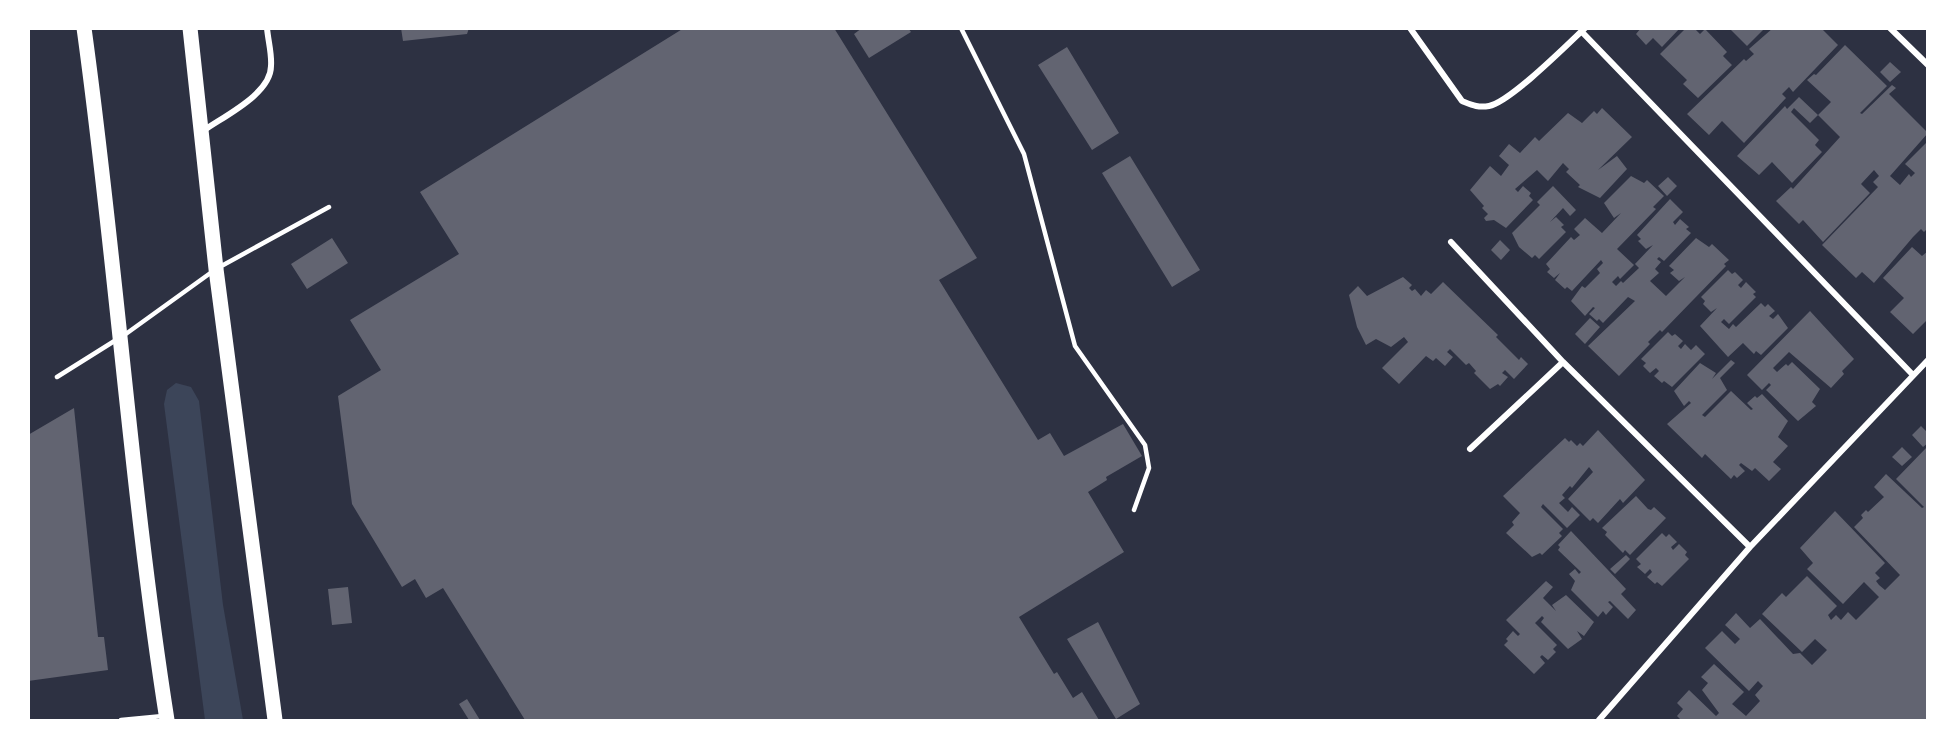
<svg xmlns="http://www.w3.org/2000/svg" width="1956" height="749" font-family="Rubik,sans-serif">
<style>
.green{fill:#3c4559}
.building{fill:#626471}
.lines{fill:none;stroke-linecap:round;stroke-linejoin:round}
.service{stroke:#fff;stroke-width:4.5}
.minor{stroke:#fff;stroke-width:6}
.primary{stroke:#fff;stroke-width:15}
</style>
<rect width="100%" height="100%" fill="#2d3142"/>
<!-- green -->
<path class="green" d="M176,383l15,4 8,14 24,204 20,115h-38l-41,-316 3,-14z"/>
<!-- building -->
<path class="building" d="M401,28h68l-2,6 -64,7z
M684,28h150l143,230 -38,22 99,160 12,-7 14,23 59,-32 19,32 -36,21 1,3 -19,12 36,60 -105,65 35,57 3,-2 16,26 9,-6 17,28h-574l-82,-132 -17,10 -11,-19 -13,8 -50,-83 -14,-108 43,-26 -31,-50 109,-66 -39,-62z
M862,28h46l3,4 -42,26 -15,-24z
M1641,28h39l-18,19 -9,-9 -7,7 -10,-11z
M1686,28h8l6,6 5,-5 22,23 -4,4 9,9 -34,33 -15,-14 4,-4 -27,-26z
M1729,28h36l-18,18z
M1773,28h48l17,17 -45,47 -4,-5 -7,7 4,4 -42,45 -22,-22 -13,14 -22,-21 57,-55 2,2 8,-7 -5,-5z
M1845,45l42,41 -27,27 2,1 30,-29 4,3 -7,6 39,39 -38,43 10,9 9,-11 2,3 4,-4 -10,-9 23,-23v87l-4,4 -3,-3 -8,8 -39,46 -12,-11 -6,6 -34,-33 56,-58 -5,-5 6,-6 -5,-6 -13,14 9,9 -47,49 -20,-22 -4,4 -23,-23 15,-14 2,2 47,-52 -22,-22 -8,8 -16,-15 -3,4 28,28 -4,5 7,7 -30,31 -20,-21 -13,13 -22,-19 48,-50 2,3 12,-12 19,18 13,-13 -24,-22 7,-6 2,1z
M1067,47l52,86 -27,17 -54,-85z
M1890,62l11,10 -11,10 -10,-10z
M1602,108l30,29 -34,33 19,-14 10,13 -27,29 -22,-11 2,-2 -14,-13 3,-3 -6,-6 -15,18 -11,-11 -22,19 3,3 5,-6 8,7 -2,3 4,4 -27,28 -12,-8 -8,1 -2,-3 4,-4 -6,-6 2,-2 -14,-16 20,-24 11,10 8,-11 -10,-9 10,-12 11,9 15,-16 4,4 29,-28 14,10 12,-12 3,3z
M1130,156l70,114 -28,17 -70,-114z
M1631,176l13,7 3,-3 17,16 -11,11 3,2 -39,40 17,16 -14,14 -2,-3 -6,6 4,4 5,-5 2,2 16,-15 -4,-4 18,-19 -7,4 -8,-8 3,-2 -4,-4 33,-36 13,13 -10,10 2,3 5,-6 9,8 -3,2 5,4 -27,28 -5,-4 -2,2 4,3 -6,7 4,4 -9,8 16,15 19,-19 -6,4 -9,-8 4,-3 -5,-4 27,-28 13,9 3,-3 17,16 -5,4 2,2 -64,66 -2,-2 -12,12 2,2 -31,32 -31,-30 47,-45 -7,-4 -25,26 -4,-4 -2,2 -8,-7 6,-6 -2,-1 -8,9 -14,-15 11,-15 3,2 15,-15 -3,-4 6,-6 -2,-3 -29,31 -5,-4 -2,2 -10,-9 5,-7 -6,5 -7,-6 3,-3 -4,-5 25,-27 3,3 6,-5 -6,-6 11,-11 17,15 19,-20 -7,5 -10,-15z
M1668,177l9,9 -10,10 -9,-10z
M1553,186l23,24 -6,6 -7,-8 -13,14 6,-5 8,8 -3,2 5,5 -27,27 -4,-4 -3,3 -13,-11 -7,-14 28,-28 -3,-3z
M332,238l16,25 -41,26 -16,-25z
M1500,240l10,10 -9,10 -10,-10z
M1912,247l10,9 6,-5v68l-15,15 -23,-22 14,-14 -21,-20z
M1728,270l4,4 3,-2 8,8 -5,5 3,3 5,-6 10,10 -3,2 3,3 -27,27 -5,-5 -3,3 8,7 4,-5 3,3 25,-24 4,4 3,-3 7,7 -6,5 4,3 5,-5 10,14 -27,27 -5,-4 -2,3 -11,-11 -15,14 -28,-31 17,-18 -6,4 -8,-8 2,-3 -4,-4z
M1403,277l9,8 -3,3 3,3 3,-2 6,7 5,-6 5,4 12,-12 55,53 -2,2 23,23 2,-3 7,7 -14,15 -9,-9 -3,3 6,4 -8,9 -2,-2 -8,5 -16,-16 2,-2 -7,-8 -3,2 -16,-16 -3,3 6,5 -8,9 -9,-8 -3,3 -7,-5 -27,28 -17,-16 26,-26 -4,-5 -13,10 -15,-8 -10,6 -9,-18 -8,-32 9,-9 9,10z
M1810,311l44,48 -12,12 2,3 -13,14 -42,-36 -16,16 4,4 9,-8 2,2 4,-4 28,27 -8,13 4,4 -18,15 -32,-31 5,-5 -2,-2 -7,7 -15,-15z
M1590,318l10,9 -15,17 -10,-10z
M1668,332l4,4 3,-2 8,7 -5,5 3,3 4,-5 6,6 5,-5 9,9 -33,33 -8,-6 -2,2 -8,-7 5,-5 -3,-3 -6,5 -7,-7 3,-3 -5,-4z
M1731,360l4,3 -15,15 7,12 -25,25 3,2 26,-26 20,19 2,-1 -6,-6 8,-7 2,2 5,-4 26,27 -10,16 10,9 -15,16 8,7 -12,12 -14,-13 -3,3 -11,-8 -2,2 6,6 -8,7 -3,-3 -3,4 -26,-25 -3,4 -35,-34 24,-21 -2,-2 -5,5 -10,-15 26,-28 16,10 -4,6z
M74,408l24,229h6l4,33 -80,11v-246z
M1921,426l7,7v10l-5,4 -11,-12z
M1598,430l47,50 -22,23 -3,-4 -22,24 -5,-5 -3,3 -22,-22 25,-27 -4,-5 -17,21 -2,-2 -8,9 3,3 -6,5 9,9 4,-5 8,8 -13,13 -24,-24 -2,3 22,22 -4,4 3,3 -20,19 -2,-2 -8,4 -26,-24 8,-8 -2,-3 8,-9 -17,-17 62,-58 4,4 2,-2 6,6 3,-3 3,3z
M1928,446v274h-247l-4,-4 6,-7 -6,-6 12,-13 27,26 3,-3 -17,-23 6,-7 -7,-6 13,-13 30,28 -12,12 14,12 14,-15 -5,-6 8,-9 -5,-5 -9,10 -44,-43 17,-17 13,13 5,-5 -15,-14 11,-12 14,15 10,-9 33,35 7,-1 12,12 15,-15 -12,-11 -13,13 -40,-38 20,-21 4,4 21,-21 30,30 -9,9 3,5 5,-5 5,5 7,-8 8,8 23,-23 -15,-15 -21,22 -36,-35 6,-6 -13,-15 35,-37 50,52 -10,10 5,5 -4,3 3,4 6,5 15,-15 -46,-48 9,-9 -2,-3 5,-5 2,2 16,-15 -10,-10 12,-13 36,34 2,-1 -28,-28z
M1902,447l10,10 -10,9 -10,-9z
M1636,496l12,13 3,1 3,-3 12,11 -36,37 -5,-5 -2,3 -18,-18 2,-3 -5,-4z
M1571,531l55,58 -5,5 15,16 -8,9 -18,-18 -2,1 5,5 -7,8 -3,-4 -5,6 -27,-27 4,-9 -6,-7 6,-5 4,5 2,-2 -23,-22 2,-3 -2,-2z
M1662,533l4,4 3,-3 8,8 -6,5 2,3 6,-6 8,8 -2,3 4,4 -27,27 -5,-4 -2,2 -8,-7 5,-5 -2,-3 -5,5 -8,-7 4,-3 -5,-5z
M1626,555l4,4 -15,15 -5,-5z
M1546,581l7,6 -10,11 13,13 -4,-6 14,-10 28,27 -10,14 -7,-5 5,8 -14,10 -27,-27 3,-4 -2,-2 -7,7 22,22 -4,4 3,3 -8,8 -6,-5 -2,2 5,6 -11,11 -30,-29 4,-4 -2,-2 7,-8 5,5 2,-2 -14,-14z
M348,587l4,36 -20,2 -4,-36z
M1098,622l42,82 -24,15 -49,-80z
M467,699l13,21h-11l-10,-16z"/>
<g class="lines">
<!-- service -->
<path class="service" d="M961,28l63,126 51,192 70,99 4,23 -15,42
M123,336l93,-67 113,-62
M57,377l59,-37
M121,720l42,-4"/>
<!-- minor -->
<path class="minor" d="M1410,28l52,73c10,4 16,7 27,5 21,-4 78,-61 96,-78
M1890,28l38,37
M1582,32l331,343
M203,131c21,-15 68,-37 68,-65 1,-12 -3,-26 -4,-38
M1451,242l112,120 187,185
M1470,449l93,-87
M1599,720l151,-173 178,-187"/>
<!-- primary -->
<path class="primary" d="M84,28c32,231 47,463 83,692
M190,28l26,241 59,451"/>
</g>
<!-- border -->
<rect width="1956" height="749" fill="none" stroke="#ffffff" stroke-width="60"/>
</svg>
